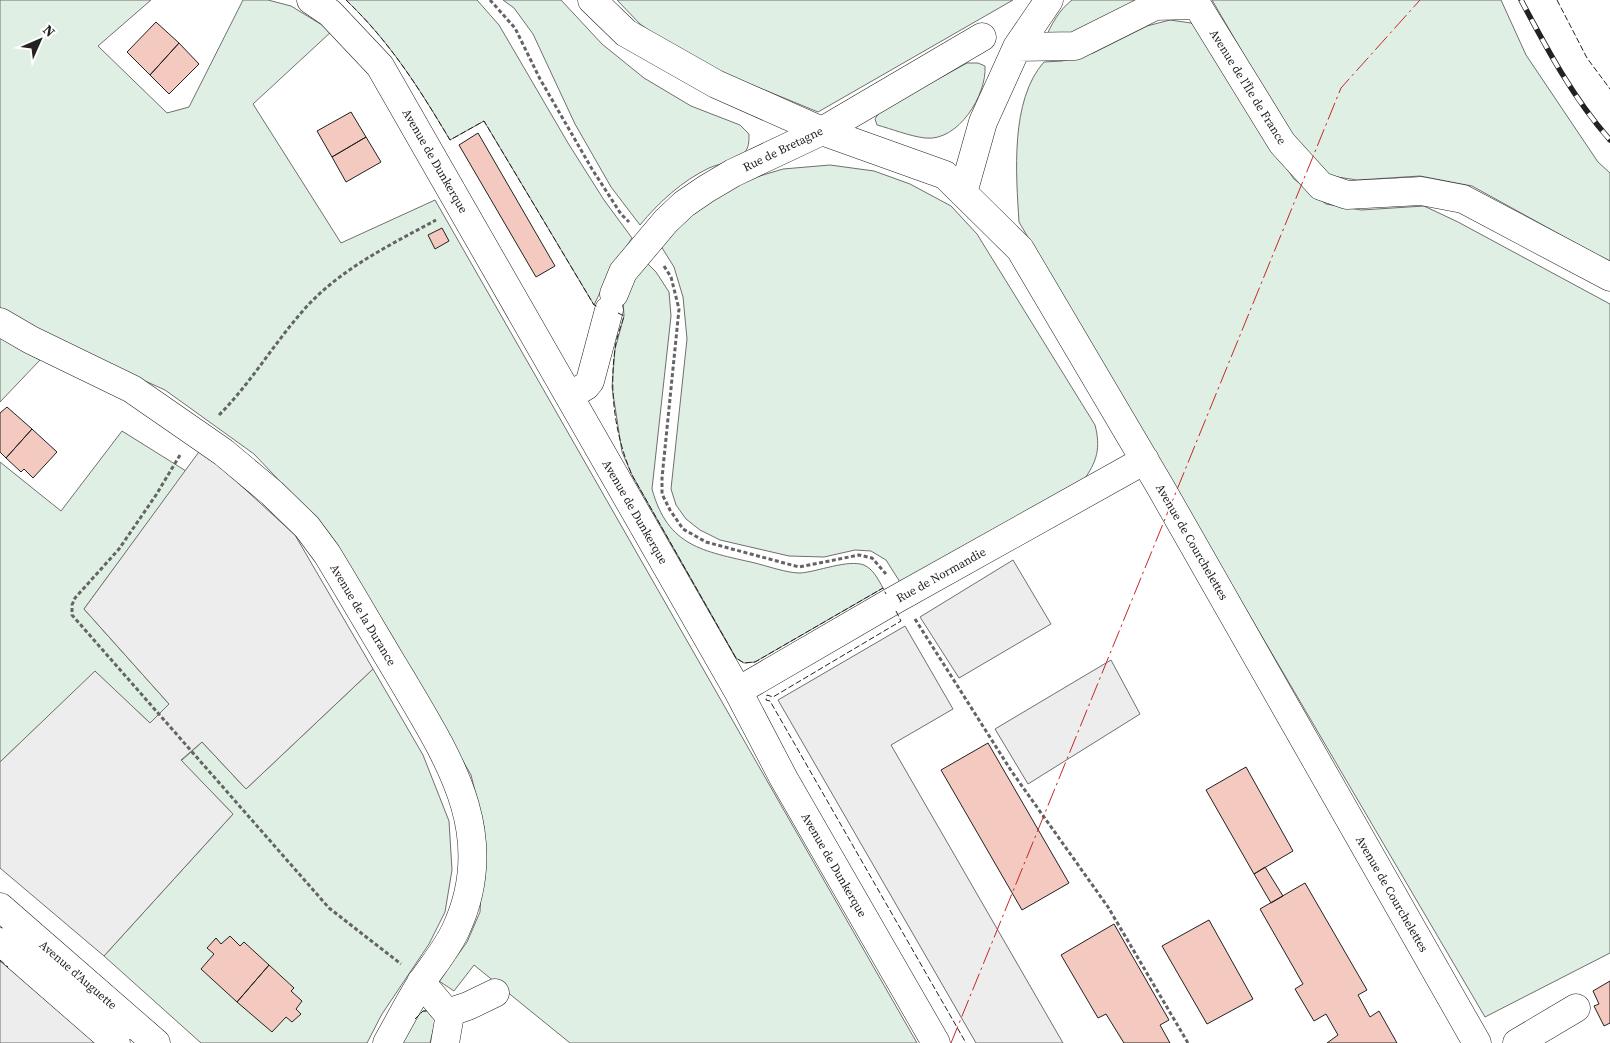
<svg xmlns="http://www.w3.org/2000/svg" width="1610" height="1043" font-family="'Source Serif 4',serif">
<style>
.green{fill:#e0efe3;stroke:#6f6f6f}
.parking{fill:#ededed;stroke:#6f6f6f}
.building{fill:#f3c9c0;stroke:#222}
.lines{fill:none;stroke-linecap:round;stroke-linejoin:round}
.minor-casing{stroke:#222;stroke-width:29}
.path{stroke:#646464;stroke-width:3;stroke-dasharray:4 2.5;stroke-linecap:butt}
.minor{stroke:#fff;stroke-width:28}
.rail-casing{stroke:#222;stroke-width:5.5}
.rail{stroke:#fff;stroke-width:4;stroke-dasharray:11;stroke-linecap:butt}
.fence{stroke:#222;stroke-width:1;stroke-dasharray:6 2.5;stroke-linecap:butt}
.power{stroke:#c62828;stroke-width:1;stroke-dasharray:18 4 2.5 4;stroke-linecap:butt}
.labels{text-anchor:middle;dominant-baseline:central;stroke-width:4;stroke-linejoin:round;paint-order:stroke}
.street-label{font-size:12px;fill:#222;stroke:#fff}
</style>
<rect width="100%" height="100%" fill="#fff"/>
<!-- green -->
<path class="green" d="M0,0h151l-53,46 69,67 22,-6 54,-107h25l23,6 41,25 -79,73 88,139 94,-43 482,843h-347l-96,-78 -20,26 -15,-10 28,-39 13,-30 4,-85 -13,-52 -79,-139 -65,-105 -73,-77 -89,-64 -122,-55 -43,-25z
M346,0h131l22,25 69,118 36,57 28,38 -21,32 -17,35 -110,-184 -34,19c-31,-52 -60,-98 -104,-140z
M503,0h58l41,44 42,34 47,28 49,19 9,9c0,9 0,15 -7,21 -9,8 -22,8 -33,13 -27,13 -50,34 -69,57l-29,-38 -36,-63 -42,-90 -19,-26z
M617,0h396l-195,112 -126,-52 -52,-36z
M1072,0h73l-69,32 -31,7c6,-14 14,-29 27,-39z
M1212,0h289l25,55 72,107 12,11v89l-138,-76 -52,-10 -63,4 -33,-5 -25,-26z
M1170,20l21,3 17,16 62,105 24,35 32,25 35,6 63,-4 34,16 152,82v649l-125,64 -466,-795c-3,-48 -9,-122 25,-160l18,-1 31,-8 54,-27z
M967,63h11l7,3c2,29 -27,76 -60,72 -16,-2 -33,-9 -48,-13l-2,-6 5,-8z
M830,165l44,6 36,13 41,22 26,28 118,191c6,23 2,37 -12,56l-183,101 -14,-22 -15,-9 -16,-1 -31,7 -35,-1 -69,-16 -20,-10 -14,-11 -10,-14 -5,-16 16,-150 -4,-42 -9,-30 -15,-24 28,-27 56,-35 40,-12z
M645,261l11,11 13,20 2,24 -19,173c16,58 51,62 103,74 12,3 32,10 45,10 17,-1 48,-14 64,-8 9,4 14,14 19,23l-128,74 -11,1 -8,-5 -104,-183 -10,-23 -10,-65 3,-38 9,-33 -1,-16z
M0,338l40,22 -40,42z
M122,431l64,40 -102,138 85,95 -19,19 -55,-51 -95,90v-300l61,49z
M373,669l50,86 26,66 3,49 -7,42 -16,32 -47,70 -15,29h-166l-97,-87 129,-142 -52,-53 21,-19 44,47z
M423,1011h5l8,8 -6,24h-28l12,-23z"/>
<!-- parking -->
<path class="parking" d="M201,449l94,86 78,134 -127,120 -44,-47 -21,18 52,54 -129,142 -104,-88v-106l95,-91 55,52 19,-19 -85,-95z
M1013,560l38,64 -92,54 -39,-61z
M905,626l48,83 -62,36 172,298h-87l-198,-343z
M1111,660l29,54 -112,70 -33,-55z
M0,960l96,83h-96z"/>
<!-- building -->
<path class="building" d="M156,22l23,21 -29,32 -23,-23z
M179,43l20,21 -30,30 -19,-19z
M351,112l15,25 -34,20 -15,-26z
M478,133l77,133 -19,11 -77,-132z
M366,137l15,25 -35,20 -14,-25z
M442,228l7,13 -14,8 -7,-14z
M7,407l25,22 -26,29 -6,-6v-39z
M32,429l25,23 -24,26 -9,-9 -3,3 -15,-14z
M988,743l81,140 -47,27 -81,-140z
M1246,767l47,84 -39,23 -48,-84z
M1265,867l18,29 -12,7 -17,-29z
M1305,883l62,107 -9,5 12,22 9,-6 18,32h-70l11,-8 -12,-21 -12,7 -19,-32 8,-5 -43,-75z
M1209,920l44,79 -46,25 -45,-78z
M1114,924l55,96 -9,5 10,18h-46l-18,-29 -8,4 -37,-63z
M230,936l10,10 4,-4 25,23 -32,37 -36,-33 13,-15 -7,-6 9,-10 5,6z
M269,965l25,23 -3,3 11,10 -6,8 5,5 -9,8 -6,-5 -14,15 -35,-30z
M1610,981v42l-6,3 -10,-20 5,-2 -6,-13z"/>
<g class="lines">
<defs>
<path id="minor" d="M311,0l19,13 50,53 358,625 46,88 152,264
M592,0l34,33 90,51 106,47 123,44 75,74 141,239 316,555
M1017,47l58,-1 80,-40 42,-1 85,138 39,43 26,9 74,-4 42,8 147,78
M963,193l20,-71 34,-75 32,-47
M614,294l9,-22 43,-51 18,-17 22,-15 27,-16 89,-42 160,-94
M0,322l31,18 101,49 91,63 49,41 35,34 20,27c25,41 49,83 74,124 47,80 99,156 55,251 -8,18 -22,35 -33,51 -13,20 -24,42 -36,63
M569,396l17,-10 4,-5 19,-71
M738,691l153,-89 254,-142
M0,907l156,136
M0,942l116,101
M421,982l26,31 2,7 -4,23
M447,1013l21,-7 27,-13
M1517,1043l59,-35"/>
</defs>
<!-- minor casing -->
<use href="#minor" class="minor-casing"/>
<!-- path -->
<path class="path" d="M490,0l25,28 25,51 52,90 29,45 8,8
M664,266l7,11 8,32 -17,169v16l8,16 13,19 23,13 93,25 60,-12 13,3 14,16
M219,415c34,-34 58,-77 91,-112 36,-37 82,-59 126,-83
M180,455l-24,40 -37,54 -44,49 -3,7v10l257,293 72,56
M915,619l97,153 96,135 80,136"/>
<!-- minor -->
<use href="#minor" class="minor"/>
<defs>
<path id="rail" d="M1521,0c26,49 52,98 89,140"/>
</defs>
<!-- rail casing -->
<use href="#rail" class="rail-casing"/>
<!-- rail -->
<use href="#rail" class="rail"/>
<!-- fence -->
<path class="fence" d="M346,0c44,42 73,88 104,140l34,-19 110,184 5,2
M1557,0l30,58 23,31
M618,313l6,3c-3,11 -8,22 -9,33 -6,42 0,87 17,126l104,183 8,5 11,-1 128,-74 3,6
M896,611l5,10 -128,76 -6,-2 -1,5 4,1 196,342
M0,960l8,7
M415,1019l8,-8h5"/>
<!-- power -->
<path class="power" d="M951,1043l390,-955 79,-88"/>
</g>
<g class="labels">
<!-- street labels -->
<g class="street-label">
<text transform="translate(1248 87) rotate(58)">Avenue de l'Île de France</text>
<text transform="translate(783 149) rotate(-26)">Rue de Bretagne</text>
<text transform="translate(435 161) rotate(60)">Avenue de Dunkerque</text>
<text transform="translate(635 512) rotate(60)">Avenue de Dunkerque</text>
<text transform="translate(1192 542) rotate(60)">Avenue de Courchelettes</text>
<text transform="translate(941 575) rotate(-29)">Rue de Normandie</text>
<text transform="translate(363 615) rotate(59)">Avenue de la Durance</text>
<text transform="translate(834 865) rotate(60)">Avenue de Dunkerque</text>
<text transform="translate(1392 894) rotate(60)">Avenue de Courchelettes</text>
<text transform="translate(78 975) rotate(41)">Avenue d'Auguette</text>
</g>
</g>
<!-- north arrow -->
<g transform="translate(40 40) rotate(45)" stroke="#ffffff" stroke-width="4" paint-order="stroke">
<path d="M0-4L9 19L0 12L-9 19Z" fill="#222222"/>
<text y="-8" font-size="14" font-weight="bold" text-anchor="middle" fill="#222222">N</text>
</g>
</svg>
